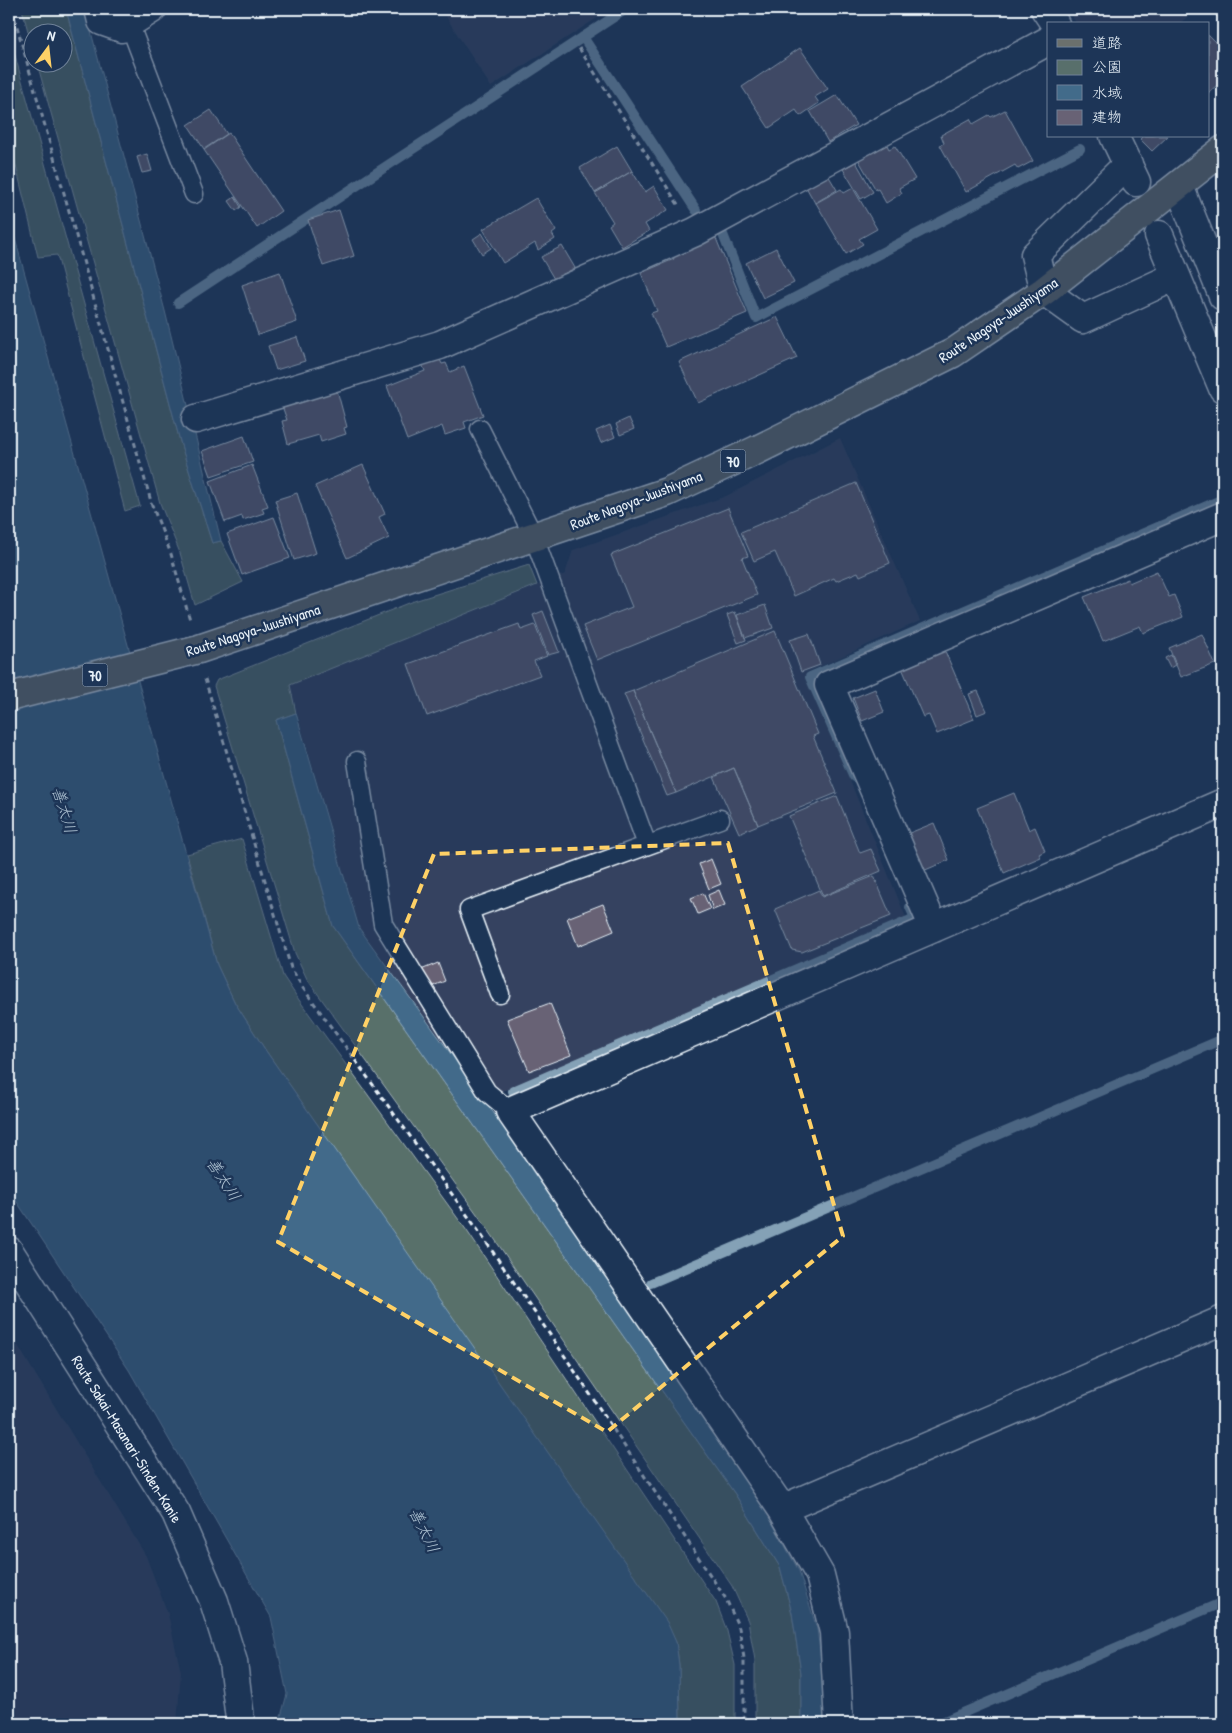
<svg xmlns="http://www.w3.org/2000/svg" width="1232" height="1733" font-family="'Patrick Hand','Klee One',sans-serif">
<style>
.built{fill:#344260}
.green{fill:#586f6b;stroke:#a0b0b2}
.water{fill:#426b8a;stroke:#84a1b6}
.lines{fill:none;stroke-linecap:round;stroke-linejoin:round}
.stream{stroke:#84a1b6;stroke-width:10}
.building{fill:#686275;stroke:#e8f1f8}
.service-casing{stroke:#e8f1f8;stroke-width:21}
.minor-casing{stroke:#e8f1f8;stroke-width:31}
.tertiary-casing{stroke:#e8f1f8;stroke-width:31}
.secondary-casing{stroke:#e8f1f8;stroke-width:31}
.primary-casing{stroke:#e8f1f8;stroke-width:31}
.path{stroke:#e8f1f8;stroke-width:3;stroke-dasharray:5 4;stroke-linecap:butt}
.service{stroke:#1d3557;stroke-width:18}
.minor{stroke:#1d3557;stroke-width:28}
.tertiary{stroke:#1d3557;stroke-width:28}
.secondary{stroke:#1d3557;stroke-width:28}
.primary{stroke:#6b706d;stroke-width:28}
.marked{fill:none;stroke:#ffd166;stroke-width:4;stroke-dasharray:10 6;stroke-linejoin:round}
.labels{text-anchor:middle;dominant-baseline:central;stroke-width:5;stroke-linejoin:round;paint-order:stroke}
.shield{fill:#1d3557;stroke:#abb9c8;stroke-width:1}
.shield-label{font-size:14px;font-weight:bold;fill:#e8f1f8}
.street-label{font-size:15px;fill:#e8f1f8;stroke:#1d3557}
.water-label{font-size:16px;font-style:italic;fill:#aec2d2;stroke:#1d3557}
</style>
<rect width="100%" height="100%" fill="#1d3557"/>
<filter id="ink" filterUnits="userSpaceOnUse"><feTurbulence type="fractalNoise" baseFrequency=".02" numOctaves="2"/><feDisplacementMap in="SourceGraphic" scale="10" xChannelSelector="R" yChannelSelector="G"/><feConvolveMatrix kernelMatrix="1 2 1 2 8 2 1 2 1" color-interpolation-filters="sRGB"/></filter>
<g filter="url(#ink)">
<!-- built -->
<path class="built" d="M441,9h170l-120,78z
M1067,9h130l-18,15h-102z
M840,438l80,183 -114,52 101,247 -423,179 -125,-171 -70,-243 276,-111 8,-24 153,-54z
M9,1331l137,225 22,58 13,58 -4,52h-168z"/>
<!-- green -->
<path class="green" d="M22,9h44l115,436 31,98 9,-2 22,41 -48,23 -15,-52 -20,-50 -123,-440 25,-1v-30h-30v14z
M9,34l131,472 -15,5 -68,-256 -19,2 -29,-120z
M529,565l8,20 -247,100 6,28 -20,7 57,206 402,568 45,73 12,46 9,60v51h-46v-64l-7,-39 -16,-35 -247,-361 -178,-246 -12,-26 -81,-267 3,-6 197,-79z
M242,839l41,137 16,24 168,231 249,371 11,29 8,34v59h-55l-1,-59 -3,-23 -410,-591 -31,-48 -18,-38 -30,-111z"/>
<!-- water -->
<path class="water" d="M66,9h19l80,302 56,230 -9,2 -31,-98z
M9,217l208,748 18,38 31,48 401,571 9,20 3,23 1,59h-401l8,-30 -16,-77 -142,-247 -120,-180z
M296,713l63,215 125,171 276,402 39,70 18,58 8,61v34h-24v-51l-9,-60 -12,-46 -45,-73 -402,-568 -57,-206z"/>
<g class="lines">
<!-- stream -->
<path class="stream" d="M583,37l113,173
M722,232l34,86 324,-169
M178,303l448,-294
M854,777l-44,-100 413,-178
M513,1091l402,-173 -5,-11
M651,1283l572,-244
M937,1724l286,-122"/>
</g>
<!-- building -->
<path class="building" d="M1213,9h10v21l-7,-8 3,-3 -8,-9z
M1208,35l8,8 7,-6v43l-15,13z
M800,48l28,41 -13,8 4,6 -19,13 -4,-6 -27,18 -27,-41z
M837,95l19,30 -28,17 -18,-31z
M211,110l16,24 -23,15 -16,-24z
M1005,110l28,51 -15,8 -3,-4 -49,27 -26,-47 4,-2 -3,-8 29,-16 3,5 16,-9 2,2z
M229,133l52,78 -24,17 -53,-78z
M1143,136h25l-16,15 -12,-12z
M886,143l3,6 6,-3 20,33 -16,9 3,5 -16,10 -8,-14 -2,1 -18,-31z
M617,146l15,25 -37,22 -15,-25z
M147,154l5,17 -10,2 -5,-16z
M856,162l17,30 -12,7 -18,-30z
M632,171l13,21 9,-6 14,24 -23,14 4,7 -27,16 -13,-22 4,-3 -18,-29z
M828,175l9,15 -22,13 -9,-16z
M853,188l24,41 -18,10 4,5 -17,10 -30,-51 25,-14 3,4z
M235,197l6,10 -5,4 -7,-10z
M536,198l20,33 -4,3 3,5 -17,11 -3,-7 -32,20 -20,-34z
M339,210l15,46 -31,10 -15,-46z
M482,233l9,15 -9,6 -9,-15z
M715,236l32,77 -81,34 -15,-34 6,-2 -16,-38 33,-14 -2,-4z
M562,246l13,22 -21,11 -13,-22z
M776,248l18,35 -31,15 -17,-35z
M280,272l17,50 -39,13 -16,-50z
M777,317l20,41 -99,45 -19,-41z
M297,337l8,24 -29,9 -8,-24z
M439,358l3,6 4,-1 4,9 14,-6 19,49 -19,7 2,6 -21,7 -3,-9 -35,14 -20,-54 38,-15 -3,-7z
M337,390l10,37 -3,1 2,6 -25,8 -2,-7 -31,9 -6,-23 5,-1 -5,-14z
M629,418l5,11 -14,6 -4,-11z
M610,425l5,12 -14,6 -5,-12z
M244,436l9,26 -42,14 -9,-25z
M252,465l16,41 -6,2 2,5 -21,7 -1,-4 -17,6 -15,-41z
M363,465l22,49 -6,3 10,21 -42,20 -32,-72z
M856,483l34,80 -30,13 -2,-4 -22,9 -2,-3 -40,18 -19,-44 -21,9 -13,-29z
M297,493l19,60 -22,7 -19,-60z
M728,508l20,48 -6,2 15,37 -160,65 -14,-34 49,-19 -21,-52z
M274,517l16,41 -48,17 -15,-41z
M1157,571l12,26 5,-2 9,22 -40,16 -3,-7 -37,15 -19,-44 44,-18 1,4z
M765,605l8,23 -28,10 -8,-23z
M543,611l16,41 -11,3 -15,-40z
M735,612l11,28 -8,3 -11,-28z
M519,624l2,6 14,-5 12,31 -13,5 6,14 -113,41 -19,-52z
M775,631l43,103 -5,2 24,57 -79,32 -24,-57 -58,25 -43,-102z
M809,634l11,31 -19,7 -11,-32z
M1202,634l13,30 -34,13 -12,-29z
M945,651l29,68 -37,15 -8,-19 -6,2 -21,-49z
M1171,655l4,10 -5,3 -5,-10z
M875,689l9,23 -22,9 -9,-23z
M633,691l43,102 -9,3 -43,-102z
M978,691l9,20 -10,4 -8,-21z
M734,768l24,57 -19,8 -25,-56z
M1014,793l15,37 6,-3 10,24 -6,3 2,3 -37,16 -27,-65z
M837,796l23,57 11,-4 10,22 -58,25 -34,-80z
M934,823l15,37 -26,11 -16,-37z
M711,859l10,25 -12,5 -10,-25z
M874,876l17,40 -89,36 -10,-2 -17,-41 44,-19 3,7z
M719,890l6,15 -12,5 -5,-15z
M703,893l7,16 -12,5 -7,-16z
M603,904l11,27 -36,15 -11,-28z
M438,963l7,18 -17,7 -7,-18z
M550,1003l21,52 -42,16 -22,-52z"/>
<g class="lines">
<defs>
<path id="service" d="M129,23l65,171
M480,429l54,108 113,308
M357,761l26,163 104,168 23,19
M500,994l-31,-84 251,-91"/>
<path id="minor" d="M99,9l3,12 20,7 30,-19
M1128,164l-93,91 9,36 39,28 93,-43
M1179,186l44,110
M1159,235l64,153
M196,419l244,-74 255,-113 353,-191
M934,928l-105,-243 394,-169
M782,1509l441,-189
M839,1724l-5,-92 -14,-57 -38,-66 -272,-398 713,-308"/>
<path id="tertiary" d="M1045,9l10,15
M1114,136l22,46"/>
<path id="secondary" d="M9,1251l167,262 38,88 19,61 7,57 -2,5"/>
<path id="primary" d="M9,697l190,-48 468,-157 90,-42 196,-97 91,-62 179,-141"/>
</defs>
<!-- service casing -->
<use href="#service" class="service-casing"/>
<!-- minor casing -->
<use href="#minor" class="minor-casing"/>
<!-- tertiary casing -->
<use href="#tertiary" class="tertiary-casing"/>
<!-- secondary casing -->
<use href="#secondary" class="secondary-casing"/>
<!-- primary casing -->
<use href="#primary" class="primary-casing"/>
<!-- path -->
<path class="path" d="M12,9l140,496 19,49 19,66
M579,48l100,158
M205,679l86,289 12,20 172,238 91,132 160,241 13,29 5,30v66"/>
<!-- service -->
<use href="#service" class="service"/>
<!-- minor -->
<use href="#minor" class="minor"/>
<!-- tertiary -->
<use href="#tertiary" class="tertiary"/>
<!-- secondary -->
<use href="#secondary" class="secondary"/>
<!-- primary -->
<use href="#primary" class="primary"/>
</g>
</g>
<!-- marked area -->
<path d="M0 0H1232V1733H0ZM728,843l115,393 -236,196 -329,-190 156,-388z" fill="#1d3557" fill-opacity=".55" fill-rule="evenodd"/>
<path class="marked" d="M728,843l115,393 -236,196 -329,-190 156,-388z"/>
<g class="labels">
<!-- shield labels -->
<g class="shield">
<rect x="720.5" y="449.5" width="25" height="23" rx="4"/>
<rect x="82.5" y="663.5" width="25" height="23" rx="4"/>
</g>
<g class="shield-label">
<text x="733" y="461">70</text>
<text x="95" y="675">70</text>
</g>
<!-- street labels -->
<g class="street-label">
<text transform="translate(998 320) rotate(-34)">Route Nagoya-Juushiyama</text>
<text transform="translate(636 500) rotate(-21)">Route Nagoya-Juushiyama</text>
<text transform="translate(253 630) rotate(-18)">Route Nagoya-Juushiyama</text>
<text transform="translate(127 1439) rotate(58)">Route Sakai-Masanari-Sinden-Kanie</text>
</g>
<!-- water labels -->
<g class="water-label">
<text transform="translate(65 810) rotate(73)">善太川</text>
<text transform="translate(224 1179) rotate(57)">善太川</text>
<text transform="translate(425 1530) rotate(64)">善太川</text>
</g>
</g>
<!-- margin -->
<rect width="1232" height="1733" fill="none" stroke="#1d3557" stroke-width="30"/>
<rect x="15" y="15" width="1202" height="1703" fill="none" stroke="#e8f1f8" stroke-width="2" filter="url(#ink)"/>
<!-- legend -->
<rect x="1047" y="22" width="162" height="115" fill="#1d3557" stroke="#6e8097"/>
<rect x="1057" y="39" width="25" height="8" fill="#6b706d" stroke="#6e8097"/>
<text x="1092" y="48" font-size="15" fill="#e8f1f8">道路</text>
<rect x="1057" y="60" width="25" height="15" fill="#586f6b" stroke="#6e8097"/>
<text x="1092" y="72" font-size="15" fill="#e8f1f8">公園</text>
<rect x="1057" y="85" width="25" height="15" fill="#426b8a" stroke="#6e8097"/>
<text x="1092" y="98" font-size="15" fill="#e8f1f8">水域</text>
<rect x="1057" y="110" width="25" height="15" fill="#686275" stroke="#6e8097"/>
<text x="1092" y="122" font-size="15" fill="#e8f1f8">建物</text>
<!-- north arrow -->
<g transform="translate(48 48) rotate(15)"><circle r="24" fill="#1d3557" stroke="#6e8097"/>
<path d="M0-4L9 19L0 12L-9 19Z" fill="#ffd166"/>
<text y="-8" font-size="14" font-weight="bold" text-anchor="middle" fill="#e8f1f8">N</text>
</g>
</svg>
